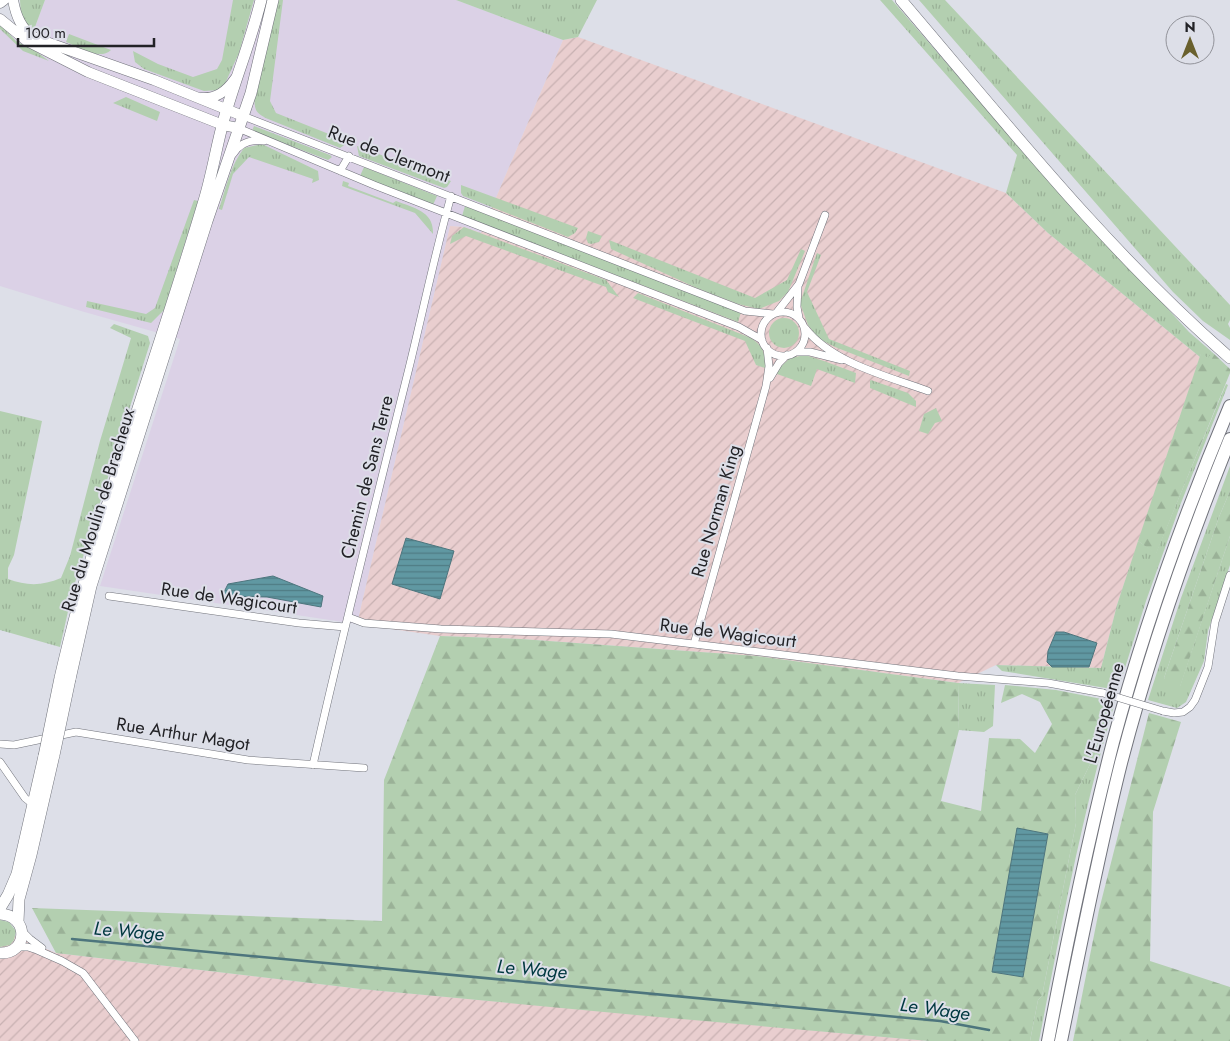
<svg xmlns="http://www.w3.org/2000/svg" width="1230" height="1041" font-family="Jost,sans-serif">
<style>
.commercial{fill:#dbd1e6}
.industrial{fill:url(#industrial-furrows)}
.grass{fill:url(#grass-tufts)}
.forest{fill:url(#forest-firs);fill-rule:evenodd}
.water{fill:url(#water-rules);stroke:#4d757d}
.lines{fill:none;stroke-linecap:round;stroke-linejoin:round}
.stream{stroke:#4d757d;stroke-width:2.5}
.minor-casing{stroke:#71737b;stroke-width:8}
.secondary-casing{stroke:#71737b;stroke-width:11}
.primary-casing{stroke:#71737b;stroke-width:12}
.trunk-casing{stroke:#71737b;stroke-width:12}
.motorway-casing{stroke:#71737b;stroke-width:14}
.minor{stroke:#fff;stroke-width:7}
.secondary{stroke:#fff;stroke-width:10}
.primary{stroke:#fff;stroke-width:11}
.trunk{stroke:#fff;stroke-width:11}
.motorway{stroke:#fff;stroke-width:12}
.minor-bridge-casing{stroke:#71737b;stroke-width:8;stroke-linecap:butt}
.primary-bridge-casing{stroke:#71737b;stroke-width:12;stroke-linecap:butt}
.minor-bridge{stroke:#fff;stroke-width:7}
.primary-bridge{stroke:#fff;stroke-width:11}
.labels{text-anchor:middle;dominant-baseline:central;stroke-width:4;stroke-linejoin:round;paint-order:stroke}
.street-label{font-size:18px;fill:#222226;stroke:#dddfe8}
.water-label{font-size:19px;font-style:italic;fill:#003840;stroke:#dddfe8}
</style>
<defs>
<pattern id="industrial-furrows" width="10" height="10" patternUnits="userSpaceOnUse" patternTransform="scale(1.25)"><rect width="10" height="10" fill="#e9cecf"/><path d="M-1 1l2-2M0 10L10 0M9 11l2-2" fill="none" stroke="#c8b1b2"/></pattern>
<pattern id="grass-tufts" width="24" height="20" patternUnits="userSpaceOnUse" patternTransform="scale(1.25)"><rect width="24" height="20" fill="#b3cfb0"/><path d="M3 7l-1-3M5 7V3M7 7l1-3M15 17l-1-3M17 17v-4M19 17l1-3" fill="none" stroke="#9ab197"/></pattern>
<pattern id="forest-firs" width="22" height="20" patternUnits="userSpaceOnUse" patternTransform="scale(1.25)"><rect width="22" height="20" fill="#b3cfb0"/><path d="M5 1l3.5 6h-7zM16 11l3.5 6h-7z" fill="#9ab197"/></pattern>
<pattern id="water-rules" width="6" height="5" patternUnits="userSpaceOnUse" patternTransform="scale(1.25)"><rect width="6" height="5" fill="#6098a2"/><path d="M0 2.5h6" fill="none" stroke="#4f7c84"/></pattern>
</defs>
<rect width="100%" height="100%" fill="#dddfe8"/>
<!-- commercial -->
<path class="commercial" d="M45,0h411l107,40 -82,193 -17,-6 -14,-1 -93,398 -257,-38 80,-247 -99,-28 -81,-25v-265l32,14z"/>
<!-- industrial -->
<path class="industrial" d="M578,37l428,156 42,40 152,124 -83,248 -16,63 -105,-3 -38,18 -202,-27 -235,-17 -81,-3 -83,-12 93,-398 14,1 17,6 82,-193z
M0,930l56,23 305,36 568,52h-929z"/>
<!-- grass -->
<path class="grass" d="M20,0h25l-13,35 -11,-18z
M233,0h21l-15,53 -16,35 -3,2 -16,1 -60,-22 -9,-7 -2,-11 25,13 35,13 24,-8 5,-9z
M277,0h6l-13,101 6,12 73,29 -9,6 -72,-29c-13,-6 -13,-9 -14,-22z
M456,0h141l-19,37 -15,3z
M880,0h12l127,147 170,185 23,20 -3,7 -8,-5 -1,3 -152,-124 -42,-40 11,-38z
M919,0h26l285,305v15l-2,4 2,4v12l-27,-19 -30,-29z
M0,24l16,17 21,11 12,9 -26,-10 -23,-22z
M69,34l42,16c-12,11 -32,-3 -45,-8z
M126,97l34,15 -3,9 -44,-18z
M254,126l76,29 2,2 -4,3 -76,-29z
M262,144l56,27 1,9 -7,3 1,-4 -64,-22 -16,17 -11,36 -3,-1c7,-21 11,-43 25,-61z
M357,146l94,35 -4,6 -3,1 -85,-32z
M364,167l73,29 -4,9 -73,-29z
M343,181l6,2 -1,3 45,17 3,-2c18,7 38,10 37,33l-18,-21 -73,-27z
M461,185l117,43 -3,5 -7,4 -105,-41 -2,-3z
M194,200l4,1 -34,109 -13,13 -65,-16 1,-6 59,13 9,-6z
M465,206l276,106 -3,10 -276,-106z
M464,227l142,53 13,17 -11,-5 -2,-5 -140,-51 -16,8 2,-8z
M588,231l14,5 -3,6 -8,2 -3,-1 -2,-5z
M609,240l146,58 32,-18 14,-31 4,2 -17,41 -9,9 -20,8 -21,-5 -39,-15 -88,-40z
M817,253l4,2 -14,37 22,47 81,32 -1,5 -74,-29 -16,-8 -11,-14 -8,-22z
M638,293l113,45c13,9 14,15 14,30l-9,-3 -11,-24 -112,-43z
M769 333a15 15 0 1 1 30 0a15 15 0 1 1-30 0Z
M114,324l34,12 2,7 -77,246 -13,58 -60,-17v-219l42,10 -28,134 -6,13v11c19,7 34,7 53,-1l9,-22 30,-115 31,-103 -21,-10z
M805,355l19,6 32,12 -1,10 -38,-14 -6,17 -37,-13 16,-15z
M871,380l37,13 8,8v6l-46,-19v-7z
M1226,384l2,1 -47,118 -35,98 -28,89 -116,-19 -6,-6 105,3 16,-63 21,-64 18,12z
M936,408l6,13 -7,2 -7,11 -9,-3 5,-17z
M1230,466v25l-11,26 -55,161 16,8 50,-150v29l-22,66 -4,30 -18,41 -9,6 -29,-8 33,-102z
M958,683l37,2 -2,41 -9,6 -25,-2z
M1107,700l8,2c-33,112 -54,225 -76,339h-9l8,-41 4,-4 34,-173 -1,-28 21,-43z
M0,920l9,2 7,9 -2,9 -4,5 -10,2z"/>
<!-- forest -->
<path class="forest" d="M1212,352l18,17v4l-74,181 -18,-13 63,-188 7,5z
M1230,491v45l-50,151 -5,1 -11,-10 55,-161z
M440,636l81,3 235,17 202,27 1,47 -18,71 40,10 8,-73 31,1 15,14 17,-29 -12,-22 -18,-8 -21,9 4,-18 51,5 51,10 -11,52 -21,43 1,28 -34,173 -4,4 -8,41h-101l-293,-26 -275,-26 -305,-36 -24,-45 350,13 2,-141zM1017,829l31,5 -25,143 -31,-5z
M1149,713l32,9 -28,90 -3,149 80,26v54h-157l26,-131z"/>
<!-- water -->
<path class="water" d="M406,538l48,13 -14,48 -48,-15z
M273,576l50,20 -2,11 -54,-10 -45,-1 6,-12z
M1056,632h8l33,11 -8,24h-37l-5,-5 1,-11z
M1017,828l31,6 -25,143 -31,-5z"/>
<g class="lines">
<!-- stream -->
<path class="stream" d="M72,939l868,82 49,9"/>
<defs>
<path id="minor" d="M243,116l502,195 28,3
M238,128l136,57 365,142 23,13
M233,154c7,-11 18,-15 31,-13
M340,171l9,-15
M798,287l-1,20 2,11
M761 334a22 22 0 1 1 44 0a22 22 0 1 1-44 0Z
M777,312l22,-28 26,-69
M805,328c27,35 82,48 123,63
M796,352h14l32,8
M770,378l9,-15 8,-8
M109,596l190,27 46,4
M348,617l16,6 77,6 170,5 347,42 90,7 55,10
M694,644l72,-258 3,-20 -2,-18
M1163,711l11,2 9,-1 7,-5 5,-7 13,-33 7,-45 15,-47
M0,744l14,1 62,-13 172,28 116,8
M0,762l25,36 10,8
M313,765c30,-133 63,-265 96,-397 14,-57 26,-115 42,-172
M22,931l8,8 12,9
M17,947h11l9,3 25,11 21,12 52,68"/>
<path id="secondary" d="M13,0c3,16 8,29 22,38l119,42 89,36
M0,3l4,-3
M0,19l27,22 61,31 135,53 15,3
M201,98c15,1 25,-6 34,-19"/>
<path id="primary" d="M60,678c37,-161 96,-316 143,-474 9,-28 13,-57 21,-85 11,-40 27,-78 37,-119
M70,679l21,-93 116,-365 44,-128 22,-93
M0,908l8,-13 9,-21 27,-118
M0,914c29,1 29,40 0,39
M18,922l1,-23 12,-44 23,-100"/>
<path id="trunk" d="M901,0c105,123 206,251 329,358"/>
<path id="motorway" d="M1048,1041c19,-100 40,-201 65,-299 31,-115 71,-227 117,-336
M1061,1041c19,-93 37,-186 60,-278 29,-111 66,-218 109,-324"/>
</defs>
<!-- minor casing -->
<use href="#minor" class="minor-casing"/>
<!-- secondary casing -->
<use href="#secondary" class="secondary-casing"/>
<!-- primary casing -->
<use href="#primary" class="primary-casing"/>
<!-- trunk casing -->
<use href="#trunk" class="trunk-casing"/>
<!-- motorway casing -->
<use href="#motorway" class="motorway-casing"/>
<!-- minor -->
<use href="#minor" class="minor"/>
<!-- secondary -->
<use href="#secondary" class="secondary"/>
<!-- primary -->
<use href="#primary" class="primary"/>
<!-- trunk -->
<use href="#trunk" class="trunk"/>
<!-- motorway -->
<use href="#motorway" class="motorway"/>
<defs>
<path id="minor-bridge" d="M1103,693l60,18"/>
<path id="primary-bridge" d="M54,755l16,-76
M44,756l16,-78"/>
</defs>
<!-- minor-bridge casing -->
<use href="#minor-bridge" class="minor-bridge-casing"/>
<!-- primary-bridge casing -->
<use href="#primary-bridge" class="primary-bridge-casing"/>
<!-- minor-bridge -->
<use href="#minor-bridge" class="minor-bridge"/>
<!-- primary-bridge -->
<use href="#primary-bridge" class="primary-bridge"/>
</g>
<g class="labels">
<!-- street labels -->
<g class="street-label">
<text transform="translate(389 154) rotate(21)">Rue de Clermont</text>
<text transform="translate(367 477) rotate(-76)">Chemin de Sans Terre</text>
<text transform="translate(98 510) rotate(-73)">Rue du Moulin de Bracheux</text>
<text transform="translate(716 511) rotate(-74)">Rue Norman King</text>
<text transform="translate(229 598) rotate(8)">Rue de Wagicourt</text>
<text transform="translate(728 633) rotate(7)">Rue de Wagicourt</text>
<text transform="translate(1104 713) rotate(-74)">L'Européenne</text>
<text transform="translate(183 734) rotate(9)">Rue Arthur Magot</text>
</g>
<!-- water labels -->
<g class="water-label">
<text transform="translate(129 931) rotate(5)">Le Wage</text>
<text transform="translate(532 969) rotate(5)">Le Wage</text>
<text transform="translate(935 1009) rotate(8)">Le Wage</text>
</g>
</g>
<!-- north arrow -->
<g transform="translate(1190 40)"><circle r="24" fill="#dddfe8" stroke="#92939a"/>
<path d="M0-4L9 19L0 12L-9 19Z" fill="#69602d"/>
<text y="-8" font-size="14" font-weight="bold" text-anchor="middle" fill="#222226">N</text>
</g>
<!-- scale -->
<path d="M18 38v8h136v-8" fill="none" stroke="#222226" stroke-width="2.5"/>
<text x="25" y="38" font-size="15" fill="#222226" stroke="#dddfe8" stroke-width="4" paint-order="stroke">100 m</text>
</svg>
